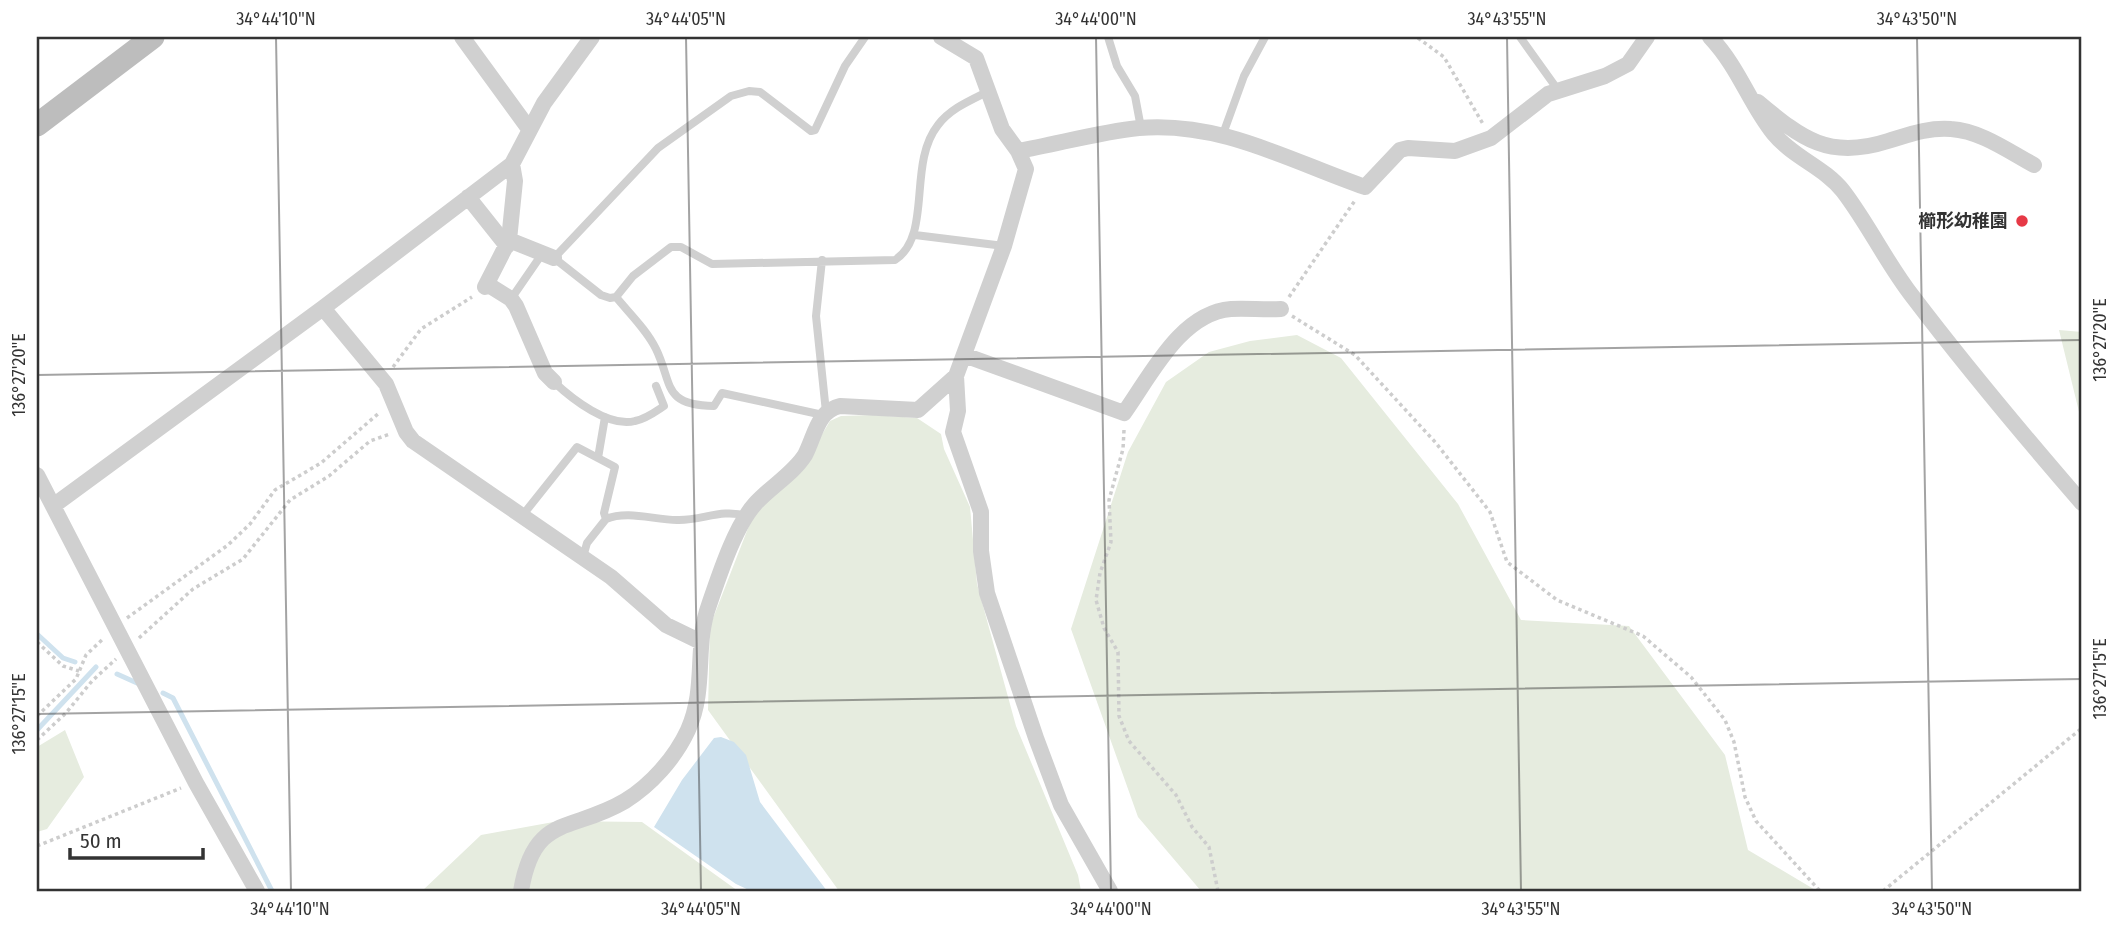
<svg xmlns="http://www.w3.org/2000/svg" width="2119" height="928" font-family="'Fira Sans Condensed','Noto Sans JP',sans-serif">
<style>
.green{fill:#e6ecdf}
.water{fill:#cfe2ee}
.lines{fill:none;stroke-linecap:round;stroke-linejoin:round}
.stream{stroke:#cfe2ee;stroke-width:5}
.path{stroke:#cdcdcd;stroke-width:3.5;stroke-dasharray:3.5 3.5;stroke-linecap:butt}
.lane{stroke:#d0d0d0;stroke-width:8}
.street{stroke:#d0d0d0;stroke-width:16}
.secondary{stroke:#bdbdbd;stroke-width:23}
.ticks{fill:none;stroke:#333;stroke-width:2;stroke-opacity:0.45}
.poi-dot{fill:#e63946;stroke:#fff;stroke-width:2.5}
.labels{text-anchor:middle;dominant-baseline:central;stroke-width:7;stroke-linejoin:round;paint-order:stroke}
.poi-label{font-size:18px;font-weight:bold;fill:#333;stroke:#fff;text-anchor:end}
.neatline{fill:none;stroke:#333;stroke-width:2.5}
.ticks-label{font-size:18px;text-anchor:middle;fill:#333}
</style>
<rect width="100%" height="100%" fill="#fff"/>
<!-- green -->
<path class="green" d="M2059,330l23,2v92z
M1297,335l44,23 117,146 63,116 108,6 96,129 23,95 69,41h-616l-63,-74 -67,-188 57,-177 38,-70 43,-30 41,-11z
M873,415l44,3 24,16 3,15 26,58 7,77 39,142 62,149 3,16h-242l-131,-181 2,-84 42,-108 53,-55 25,-42 11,-5z
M65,730l19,47 -37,52 -10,3v-85z
M559,821l83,1 96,69h-316l59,-56z"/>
<!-- water -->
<path class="water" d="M721,737l13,5 12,13 14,47 67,89h-76l-15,-7 -82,-57 28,-47 32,-42z"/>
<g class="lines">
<!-- stream -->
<path class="stream" d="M37,634l26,24 12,4
M117,674l20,9
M163,693l10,5 99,193
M37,730l59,-63"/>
<!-- path -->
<path class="path" d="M1418,38l26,19 39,67
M1289,297l67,-98
M1292,316l63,39 81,88 54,69 17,50 50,38 86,36 48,41 34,43 9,22 11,55 11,24 64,70
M393,367l28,-38 51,-32
M1124,430l-1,19 -14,51 2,42 -11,31 -4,27 8,28 14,24 1,64 10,25 47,54 16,32 17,20 9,44
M127,618l101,-73 22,-21 25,-34 46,-27 58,-50
M139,638l54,-49 50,-30 47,-59 39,-24 41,-35 20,-7
M37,642l26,24 16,5
M37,716l39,-37 10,-24 17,-16
M37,740l29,-27 26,-32 24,-22
M37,846l144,-58
M1883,891l199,-163"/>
<!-- lane -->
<path class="lane" d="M865,37l-20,29 -30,64 -4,1 -51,-39 -11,-1 -18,5 -73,52 -104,110 47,37 9,3 6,-1 17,-21 38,-29h10l31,17 183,-4c38,-25 12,-96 43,-135 12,-16 31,-24 49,-33
M1108,37l9,29 18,30 6,32
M1520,37l38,53
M1223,134l21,-58 21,-39
M915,235l89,11
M822,260l-6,56 10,96
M616,297c13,16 31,33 40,52 17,35 6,56 58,57l8,-13 101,22
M511,299l31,-45
M554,382c18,17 55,46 81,39 11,-2 20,-9 29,-15l-8,-20
M598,458l7,-41
M522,516l55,-69 38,20 -11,46 2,6 -19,24 -4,14
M606,519c22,-9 48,1 71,1 25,1 44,-12 70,-4"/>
<!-- street -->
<path class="street" d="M462,37l67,92
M941,37l35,21 26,71 16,22 8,18 -22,77 -48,130 2,35 -5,21 28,80v39l6,42 49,145 25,67 49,86
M1710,37c30,32 39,66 64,97 20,24 50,33 69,57 26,34 44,73 70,106 54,71 111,139 169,206
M1758,102c44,37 71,58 130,39 20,-6 41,-14 63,-12 30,2 57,22 83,36
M1018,151c40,-7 81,-19 121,-23 82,-7 151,33 226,59l35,-37 8,-2 47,3 36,-13 57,-44 57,-18 23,-12 19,-27
M468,197l39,49
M509,240l45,18
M487,284l24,15 5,7 29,67 9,9
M485,287l24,-47 6,-59 -3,-17
M323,308l63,76 20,48 7,9 198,136 55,48 35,17
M964,355l160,58c26,-36 56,-100 107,-104 16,-1 33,1 50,0
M37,475l159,308 61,108
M53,506l270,-198 189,-144 32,-61 48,-66
M521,891c13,-78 50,-58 104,-90 26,-16 50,-43 63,-71 19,-42 6,-84 21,-125 10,-29 26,-79 46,-101 15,-17 38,-30 50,-49 10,-19 12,-44 35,-49l78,4 38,-34"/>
<!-- secondary -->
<path class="secondary" d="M37,125l116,-88"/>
</g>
<!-- ticks -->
<path class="ticks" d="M276,37l15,854M686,37l15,854M1096,37l15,854M1507,37l14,854M1917,37l15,854M37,375l2045,-35M37,714l2045,-35"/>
<!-- markers -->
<circle class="poi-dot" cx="2022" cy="221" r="7"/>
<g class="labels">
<!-- poi labels -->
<g class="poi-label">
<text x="2008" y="221">櫛形幼稚園</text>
</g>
</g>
<!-- border -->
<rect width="2119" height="928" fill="none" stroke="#ffffff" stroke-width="77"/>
<!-- scale -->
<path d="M70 848v10h133v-10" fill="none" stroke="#333333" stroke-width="3.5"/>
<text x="80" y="848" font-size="21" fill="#333333" stroke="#ffffff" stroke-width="5" paint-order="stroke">50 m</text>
<rect x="38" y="38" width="2042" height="852" class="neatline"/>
<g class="ticks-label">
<text x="276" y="25">34°44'10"N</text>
<text x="686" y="25">34°44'05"N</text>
<text x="1096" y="25">34°44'00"N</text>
<text x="1507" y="25">34°43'55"N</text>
<text x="1917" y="25">34°43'50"N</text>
<text transform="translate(2100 340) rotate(-90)" y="6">136°27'20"E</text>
<text transform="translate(19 375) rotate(-90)" y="6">136°27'20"E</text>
<text transform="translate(2100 679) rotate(-90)" y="6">136°27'15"E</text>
<text transform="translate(19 714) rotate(-90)" y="6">136°27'15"E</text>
<text x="290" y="915">34°44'10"N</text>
<text x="701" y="915">34°44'05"N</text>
<text x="1111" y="915">34°44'00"N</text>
<text x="1521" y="915">34°43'55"N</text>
<text x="1932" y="915">34°43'50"N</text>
</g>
</svg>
